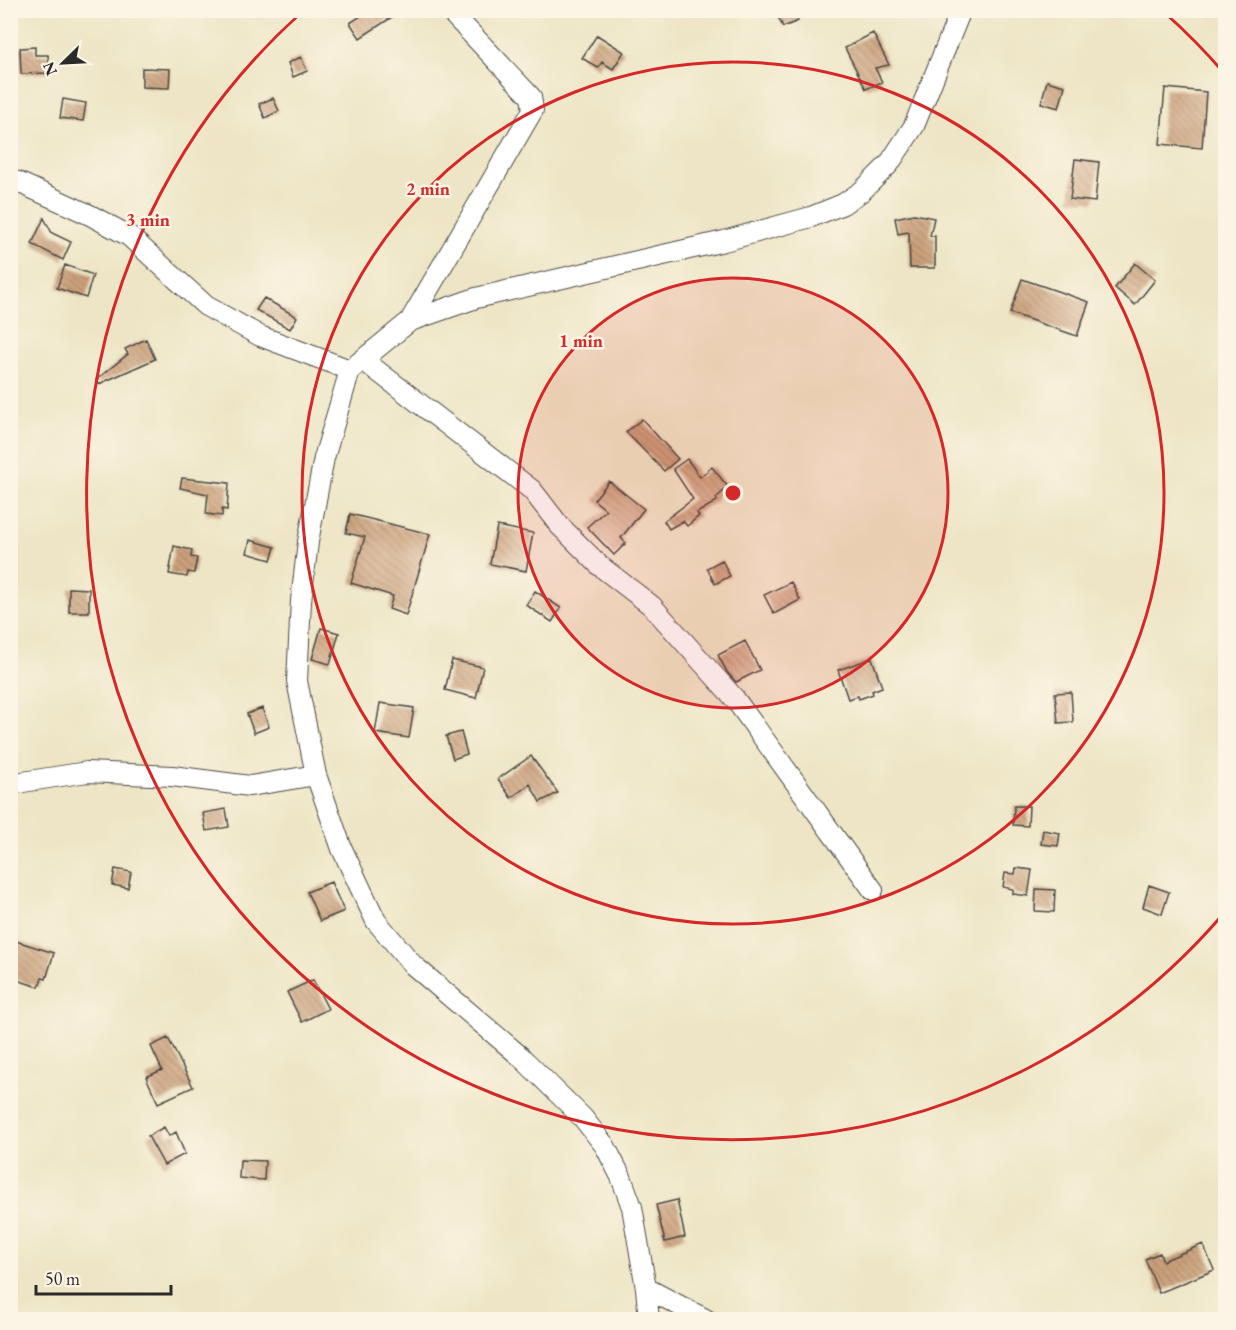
<svg xmlns="http://www.w3.org/2000/svg" width="1236" height="1330" font-family="'EB Garamond',serif">
<style>
.building{fill:url(#building-back-hatch)}
.lines{fill:none;stroke-linecap:round;stroke-linejoin:round}
.minor-casing{stroke:#484742;stroke-width:22}
.minor{stroke:#fff;stroke-width:20}
.ring{fill:none;stroke:#d62828;stroke-width:3}
.centre{fill:#d62828;stroke:#fcf5e5;stroke-width:3}
.ring-label{font-size:18px;text-anchor:middle;font-weight:bold;fill:#d62828;stroke:#fcf5e5;stroke-width:5;stroke-linejoin:round;paint-order:stroke}
</style>
<defs>
<pattern id="building-back-hatch" width="6" height="6" patternUnits="userSpaceOnUse" patternTransform="scale(1.5)"><rect width="6" height="6" fill="#cca17c"/><path d="M-1 5l2 2M0 0l6 6M5-1l2 2" fill="none" stroke="#a68366"/></pattern>
</defs>
<rect width="100%" height="100%" fill="#fcf5e5"/>
<filter id="ink" filterUnits="userSpaceOnUse"><feTurbulence type="fractalNoise" baseFrequency=".0167" numOctaves="2"/><feDisplacementMap in="SourceGraphic" scale="12" xChannelSelector="R" yChannelSelector="G"/><feConvolveMatrix kernelMatrix="1 2 1 2 8 2 1 2 1" color-interpolation-filters="sRGB"/></filter>
<filter id="wash" filterUnits="userSpaceOnUse"><feTurbulence type="fractalNoise" baseFrequency=".008" numOctaves="4" result="noise"/><feDisplacementMap in="SourceGraphic" scale="24" xChannelSelector="R" yChannelSelector="G"/><feGaussianBlur stdDeviation="1.35" result="paint"/><feColorMatrix in="noise" values="0 0 0 0 0 0 0 0 0 0 0 0 0 0 0 0 0 1.4 0 .05"/><feComposite in="paint" operator="in"/></filter>
<g filter="url(#wash)">
<rect width="100%" height="100%" fill="#ede5c5"/>
<g id="blocks">
<!-- building -->
<path class="building" d="M370,10h33l-43,28 -10,-15z
M775,10h18l5,11 -15,6z
M873,33l16,32 -14,3 7,14 -16,7 -21,-41z
M597,35l27,17 -11,17 -11,-7 -4,6 -16,-10z
M35,47v8h13l1,18 -28,1 -1,-26z
M301,57l6,14 -14,6 -5,-14z
M142,68l28,1 -1,19 -27,-1z
M1047,81l18,5 -6,22 -18,-5z
M1165,88l41,4 -4,56 -42,-4z
M273,98l6,13 -14,7 -6,-14z
M63,99l23,4 -3,18 -23,-3z
M1075,159l24,3 -4,40 -25,-3z
M914,214l20,4 -4,18h5v32h-25l-1,-36 -11,2 -3,-16z
M44,218l8,15 19,9 -8,18 -31,-16z
M1135,263l20,17 -20,25 -20,-17z
M65,265l28,10 -7,23 -29,-10z
M1022,279l67,23 -12,34 -67,-23z
M264,298l33,19 -7,12 -34,-19z
M146,339l9,20 -56,25 -3,-4 32,-26 -3,-5z
M642,419l36,40 -14,12 -38,-39z
M687,459l13,18 12,-10 16,20 -12,11 1,3 -20,12 2,3 -12,10 -4,-5 -14,8 -5,-8 29,-22 -20,-30z
M182,478l47,5 -2,27 -5,-1v7l-16,-2 2,-20 -28,-6z
M609,481l35,28 -23,29 5,5 -12,12 -27,-28 19,-17 -12,-10z
M350,514l80,20 -24,81 -17,-6 4,-13 -42,-13 14,-46 -19,-4z
M497,526l36,7 -7,38 -36,-7z
M250,540l25,7 -4,13 -24,-7z
M174,546l18,4 -1,7 6,1 -3,15 -6,-1 -1,5 -18,-3z
M722,560l8,16 -15,8 -8,-16z
M791,582l9,18 -26,14 -10,-19z
M69,588l20,1v23h-20z
M535,591l26,17 -9,14 -26,-17z
M321,628l18,5 -9,31 -18,-5z
M745,641l15,29 -24,12 -9,-10 -9,-17z
M872,658l10,29 -10,4 1,3 -14,5 -1,-3 -10,3 -10,-29z
M452,660l31,7 -7,31 -31,-8z
M1071,692l2,30 -15,1 -3,-30z
M380,703l34,5 -5,30 -34,-5z
M262,708l7,19 -15,6 -7,-19z
M461,732l6,22 -14,5 -7,-23z
M531,756l27,37 -18,9 -10,-18 -19,14 -13,-19z
M1014,806h15l-1,20 -15,-1z
M226,809l3,18 -23,4 -3,-18z
M1043,830l17,3 -2,13 -17,-2z
M1016,868l16,2 -4,26 -15,-2v-5l-10,-2 2,-14 10,1z
M115,869l16,3 -3,16 -16,-3z
M331,882l13,29 -24,10 -13,-29z
M1149,885l20,7 -7,22 -19,-7z
M1036,889l19,1 -1,22 -19,-1z
M16,941l38,12 -8,26 -4,-1 -3,9 -29,-9v-18z
M313,980l15,29 -26,13 -15,-30z
M168,1038l25,49 -35,16 -12,-26 16,-7 -11,-24z
M164,1127l5,9 7,-4 9,22 -21,11 -16,-29z
M240,1160l25,1 -1,19 -25,-2z
M677,1200l8,37 -20,5 -9,-37z
M1203,1244l11,26 -55,23 -14,-34 15,-6 3,8z"/>
</g>
</g>
<g filter="url(#ink)">
<use href="#blocks" fill-opacity="0" stroke="#484742" stroke-width="1.5"/>
<g class="lines">
<defs>
<path id="minor" d="M10,181l8,1 72,33 39,21 77,70 54,30 90,34
M410,321l123,-211 -2,-13 -82,-87
M363,360l169,130 27,35 41,41 52,40 83,93 138,191
M10,784l77,-12 85,4 78,10 66,-11
M646,1288l61,32
M649,1320l-3,-32 -14,-81 -11,-30 -16,-31 -22,-28 -63,-62 -107,-91 -37,-44 -34,-72 -26,-74 -19,-94 4,-80 7,-59 16,-84 26,-88 60,-49 66,-23 248,-57 87,-24 32,-13 19,-13 27,-27 25,-38 47,-116"/>
</defs>
<!-- minor casing -->
<use href="#minor" class="minor-casing"/>
<!-- minor -->
<use href="#minor" class="minor"/>
</g>
</g>
<!-- distance rings -->
<circle cx="733" cy="493" r="215" fill="#d62828" fill-opacity=".12"/>
<g class="ring">
<circle cx="733" cy="493" r="215"/>
<circle cx="733" cy="493" r="431"/>
<path d="M1224 913A646 646 0 1 1 301 13M1165 13A646 646 0 0 1 1224 73"/>
</g>
<circle cx="733" cy="493" r="9" class="centre"/>
<g class="ring-label">
<text x="428" y="195">2 min</text>
<text x="148" y="226">3 min</text>
<text x="581" y="347">1 min</text>
</g>
<!-- margin -->
<rect width="1236" height="1330" fill="none" stroke="#fcf5e5" stroke-width="36"/>
<!-- north arrow -->
<g transform="translate(63 63) rotate(246)" stroke="#fcf5e5" stroke-width="4.5" paint-order="stroke">
<path d="M0-4.5L10 22L0 15L-10 22Z" fill="#2b2b2b"/>
<text y="-9" font-size="16" font-weight="bold" text-anchor="middle" fill="#2b2b2b">N</text>
</g>
<!-- scale -->
<path d="M36 1285v9h135v-9" fill="none" stroke="#2b2b2b" stroke-width="3"/>
<text x="45" y="1285" font-size="18" fill="#2b2b2b" stroke="#fcf5e5" stroke-width="4.5" paint-order="stroke">50 m</text>
</svg>
